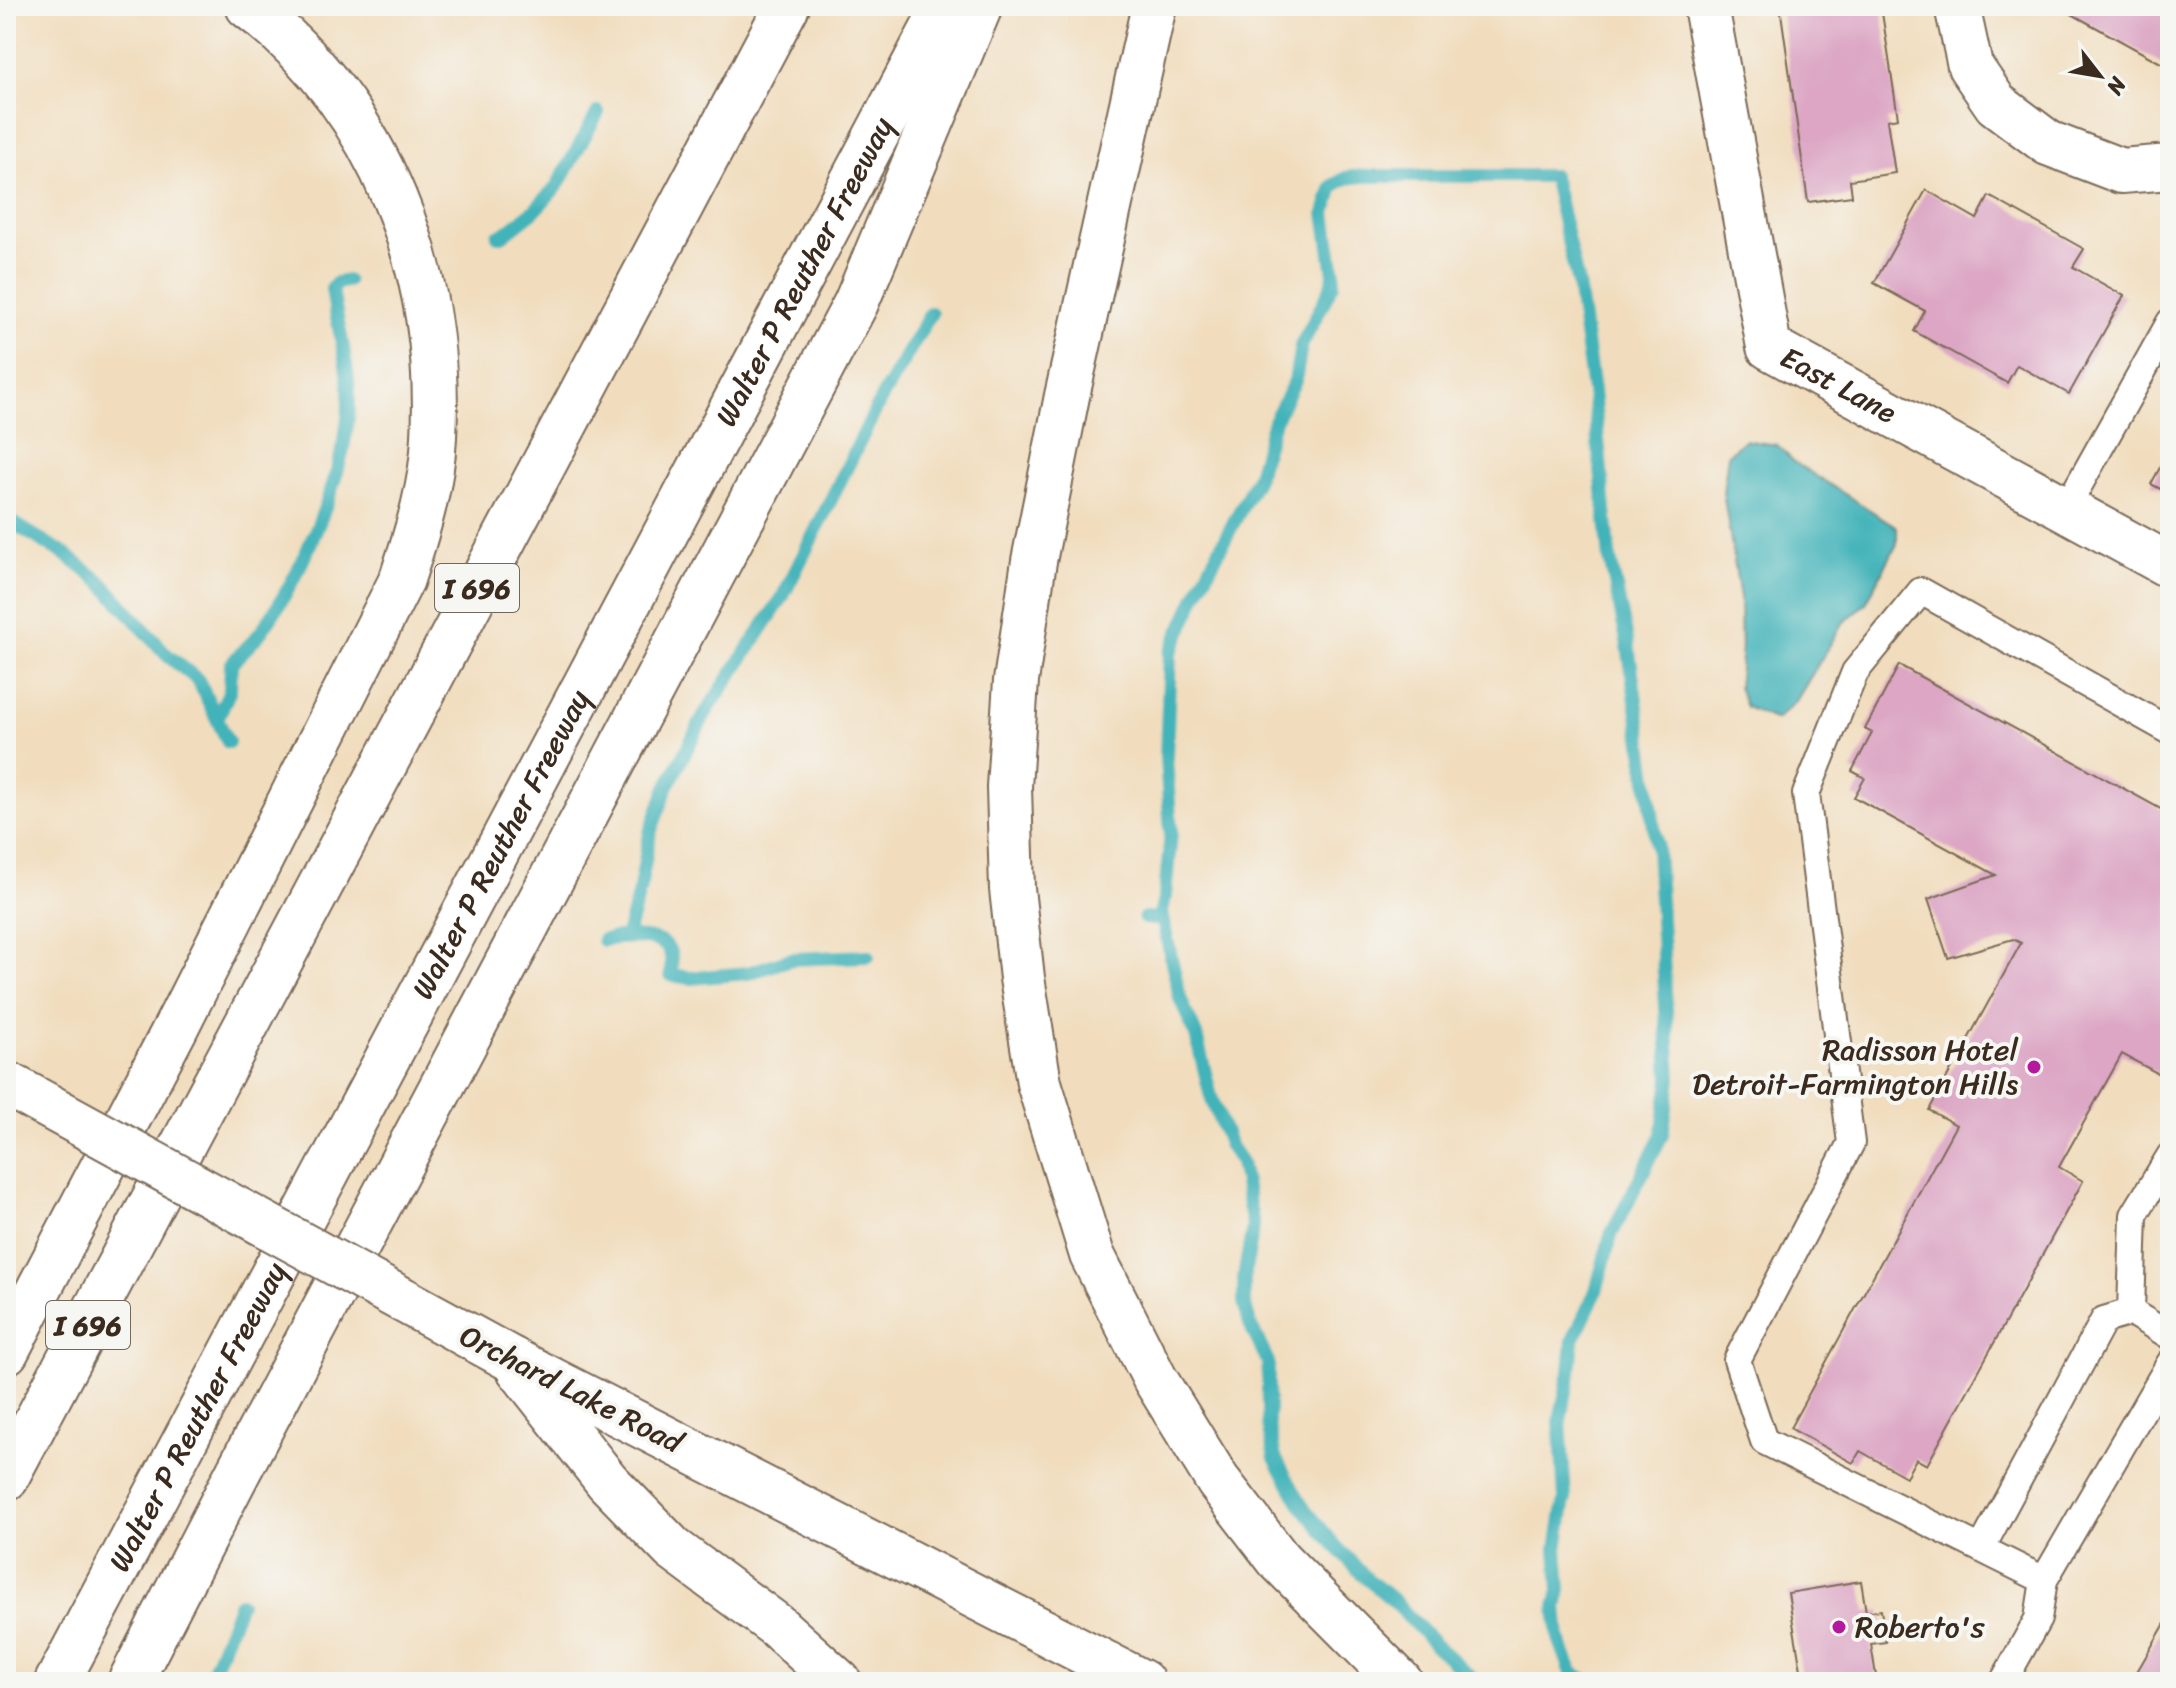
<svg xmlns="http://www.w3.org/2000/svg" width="2176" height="1688" font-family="Sriracha,sans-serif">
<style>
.water{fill:#42b3b9;stroke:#3e6e6c;stroke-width:2}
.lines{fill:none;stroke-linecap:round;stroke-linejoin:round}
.stream{stroke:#42b3b9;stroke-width:14}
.building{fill:#dca6c4}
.service-casing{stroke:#7b6956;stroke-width:30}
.minor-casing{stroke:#7b6956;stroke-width:48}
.secondary-casing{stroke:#7b6956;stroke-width:48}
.motorway-casing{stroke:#7b6956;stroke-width:48}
.service{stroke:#fff;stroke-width:26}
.minor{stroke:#fff;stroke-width:44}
.secondary{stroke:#fff;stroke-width:44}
.motorway{stroke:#fff;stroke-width:44}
.secondary-bridge-casing{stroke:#7b6956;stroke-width:48;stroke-linecap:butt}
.secondary-bridge{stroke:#fff;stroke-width:44}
.poi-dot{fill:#b5179e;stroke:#f6f6f2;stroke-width:3}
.labels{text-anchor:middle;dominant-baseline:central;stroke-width:8;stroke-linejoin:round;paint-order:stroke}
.shield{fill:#f6f6f2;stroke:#73675e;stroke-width:2}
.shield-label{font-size:28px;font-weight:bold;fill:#3b2a1e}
.street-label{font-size:30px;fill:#3b2a1e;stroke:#f6f6f2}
.poi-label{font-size:30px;fill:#3b2a1e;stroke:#f6f6f2;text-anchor:end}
</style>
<rect width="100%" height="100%" fill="#f6f6f2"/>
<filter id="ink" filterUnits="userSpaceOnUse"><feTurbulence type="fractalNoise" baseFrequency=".0125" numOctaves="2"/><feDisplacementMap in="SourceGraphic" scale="16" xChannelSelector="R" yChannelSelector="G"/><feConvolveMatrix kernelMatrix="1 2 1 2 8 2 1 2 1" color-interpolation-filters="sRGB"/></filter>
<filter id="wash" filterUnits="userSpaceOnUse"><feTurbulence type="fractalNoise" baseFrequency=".006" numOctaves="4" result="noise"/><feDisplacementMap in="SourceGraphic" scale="32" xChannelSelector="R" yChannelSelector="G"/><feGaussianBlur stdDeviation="1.8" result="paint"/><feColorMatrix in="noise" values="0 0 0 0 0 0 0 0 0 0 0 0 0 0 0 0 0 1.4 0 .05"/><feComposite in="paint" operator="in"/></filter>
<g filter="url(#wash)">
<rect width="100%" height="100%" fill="#f1ddbe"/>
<!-- water -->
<path class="water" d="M1744,440l33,5 17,17 103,65v17l-31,59 -23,20 -47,78 -20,19 -30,-13 -8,-20 3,-29 -1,-60 -17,-106 5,-38z"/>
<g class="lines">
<!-- stream -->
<path class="stream" d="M498,236h4l32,-25 23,-25 41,-74
M6,519l57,34 39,30 65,72 31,25 30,62
M218,717l12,-27 1,-25c9,-13 23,-22 32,-36 40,-57 89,-168 86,-238 -2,-34 -12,-68 -17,-102l5,-6 10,-2
M1145,918l10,1 6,-7
M627,935l13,-47 10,-55 17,-46 38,-73 77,-116 99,-199 50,-86
M603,940c15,-3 57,-7 66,10 4,7 2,18 2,25l20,3 57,-5 43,-14 77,-3
M208,1682l32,-79
M1477,1682l-41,-36 -42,-45 -28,-23 -33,-35 -31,-37 -27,-48 -7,-34v-62l-18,-38 -6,-22v-24l9,-52 -12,-64 -11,-16 -19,-49 -15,-62 -16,-37 -19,-86 4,-16 6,-63 -5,-76 4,-103 32,-71 55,-105 17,-57 21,-40 6,-35 32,-62 1,-10 -9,-61 8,-27 13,-8 16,-2h191l25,108 15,107 17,168 18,86 29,203 13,231 -8,56 -51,100 -15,56 -23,49 -3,32 -10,48 5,79 -8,50 3,41 -4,17 3,31 13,35 17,9"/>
</g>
<g id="blocks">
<!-- building -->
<path class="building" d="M1780,6h101l17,112 -11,2 8,53 -45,7 2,16 -44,6z
M2074,6h96l-2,61 -98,-54z
M1926,190l51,29 12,-23 95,53 -11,18 51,29 -55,98 -52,-29 -10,18 -93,-52 11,-20 -51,-28z
M2170,449v45l-19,-10z
M1899,665l271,149v266l-48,-26 -63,113 24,14 -156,284 -11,-6 -10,18 -46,-26 -7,12 -63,-35 166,-303 -27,-15 92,-167 -8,-4 -65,19 -20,-59 68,-24 -142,-78 11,-19 -13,-7 20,-38 -7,-4z
M1861,1581l5,31 15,-2 5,32 -15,2 6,38h-74l-15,-89z
M2170,1615v67h-39z"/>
</g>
</g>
<g filter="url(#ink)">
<use href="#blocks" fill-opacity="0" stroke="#7b6956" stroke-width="2"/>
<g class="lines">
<defs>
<path id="service" d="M2065,510l105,-188
M2170,731l-249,-140 -66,81 -49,122 45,349 -114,217 27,81 280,139 126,-217
M2131,1312l3,-97 36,-59
M1981,1549l123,-229 27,-8 39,24
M2003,1682l35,-63 6,-39"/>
<g id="minor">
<path id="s1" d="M1706,6l63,341 401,219"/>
<path d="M1957,6l13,60 26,38 52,39 73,28 49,-4"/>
</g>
<path id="secondary" d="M511,1359l631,323"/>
<g id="motorway">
<path d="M1154,6l-87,390 -33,165 -18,120 -7,106 3,102 10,89 17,105 53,172 63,124 63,102 61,79 121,122"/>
<path d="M6,1352l169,-323 227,-450c15,-47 30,-93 32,-142 9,-164 -53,-331 -186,-431"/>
<path d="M511,1359l96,122 66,68 104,77 62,56"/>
<path d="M6,1478l781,-1472"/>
<path id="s2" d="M57,1682l888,-1676"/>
<path d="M130,1682l108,-210 618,-1169 124,-297"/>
</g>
</defs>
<!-- service casing -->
<use href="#service" class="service-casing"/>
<!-- minor casing -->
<use href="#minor" class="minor-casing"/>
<!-- secondary casing -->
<use href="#secondary" class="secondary-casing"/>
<!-- motorway casing -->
<use href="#motorway" class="motorway-casing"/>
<!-- service -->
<use href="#service" class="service"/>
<!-- minor -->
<use href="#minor" class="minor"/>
<!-- secondary -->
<use href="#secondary" class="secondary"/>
<!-- motorway -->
<use href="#motorway" class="motorway"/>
<defs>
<path id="secondary-bridge" d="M6,1083l505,276"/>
</defs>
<!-- secondary-bridge casing -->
<use href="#secondary-bridge" class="secondary-bridge-casing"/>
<!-- secondary-bridge -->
<use href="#secondary-bridge" class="secondary-bridge"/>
</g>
</g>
<!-- markers -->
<g class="poi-dot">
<circle cx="2034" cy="1067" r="8"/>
<circle cx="1839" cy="1627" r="8"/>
</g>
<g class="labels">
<!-- shield labels -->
<g class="shield">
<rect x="435" y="564" width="84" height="48" rx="6"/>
<rect x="46" y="1301" width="84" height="48" rx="6"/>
</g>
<g class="shield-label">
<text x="477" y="588">I 696</text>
<text x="88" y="1325">I 696</text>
</g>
<!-- street labels -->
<g class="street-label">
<text stroke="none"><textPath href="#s2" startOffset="1596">Walter P Reuther Freeway</textPath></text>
<text stroke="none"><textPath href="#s1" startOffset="426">East Lane</textPath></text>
<text stroke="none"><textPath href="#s2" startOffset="948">Walter P Reuther Freeway</textPath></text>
<text transform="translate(571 1389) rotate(27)">Orchard Lake Road</text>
<text stroke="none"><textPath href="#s2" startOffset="300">Walter P Reuther Freeway</textPath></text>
</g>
<!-- poi labels -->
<g class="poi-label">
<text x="2018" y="1050">Radisson Hotel<tspan x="2018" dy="34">Detroit-Farmington Hills</tspan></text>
<text x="1855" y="1627" text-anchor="start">Roberto's</text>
</g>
</g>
<!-- margin -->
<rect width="2176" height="1688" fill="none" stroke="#f6f6f2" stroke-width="32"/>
<!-- north arrow -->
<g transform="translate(2100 76) rotate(121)" stroke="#f6f6f2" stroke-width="6" paint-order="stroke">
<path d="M0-6L14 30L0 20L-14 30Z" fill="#3b2a1e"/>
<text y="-12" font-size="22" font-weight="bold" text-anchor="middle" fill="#3b2a1e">N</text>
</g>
</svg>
